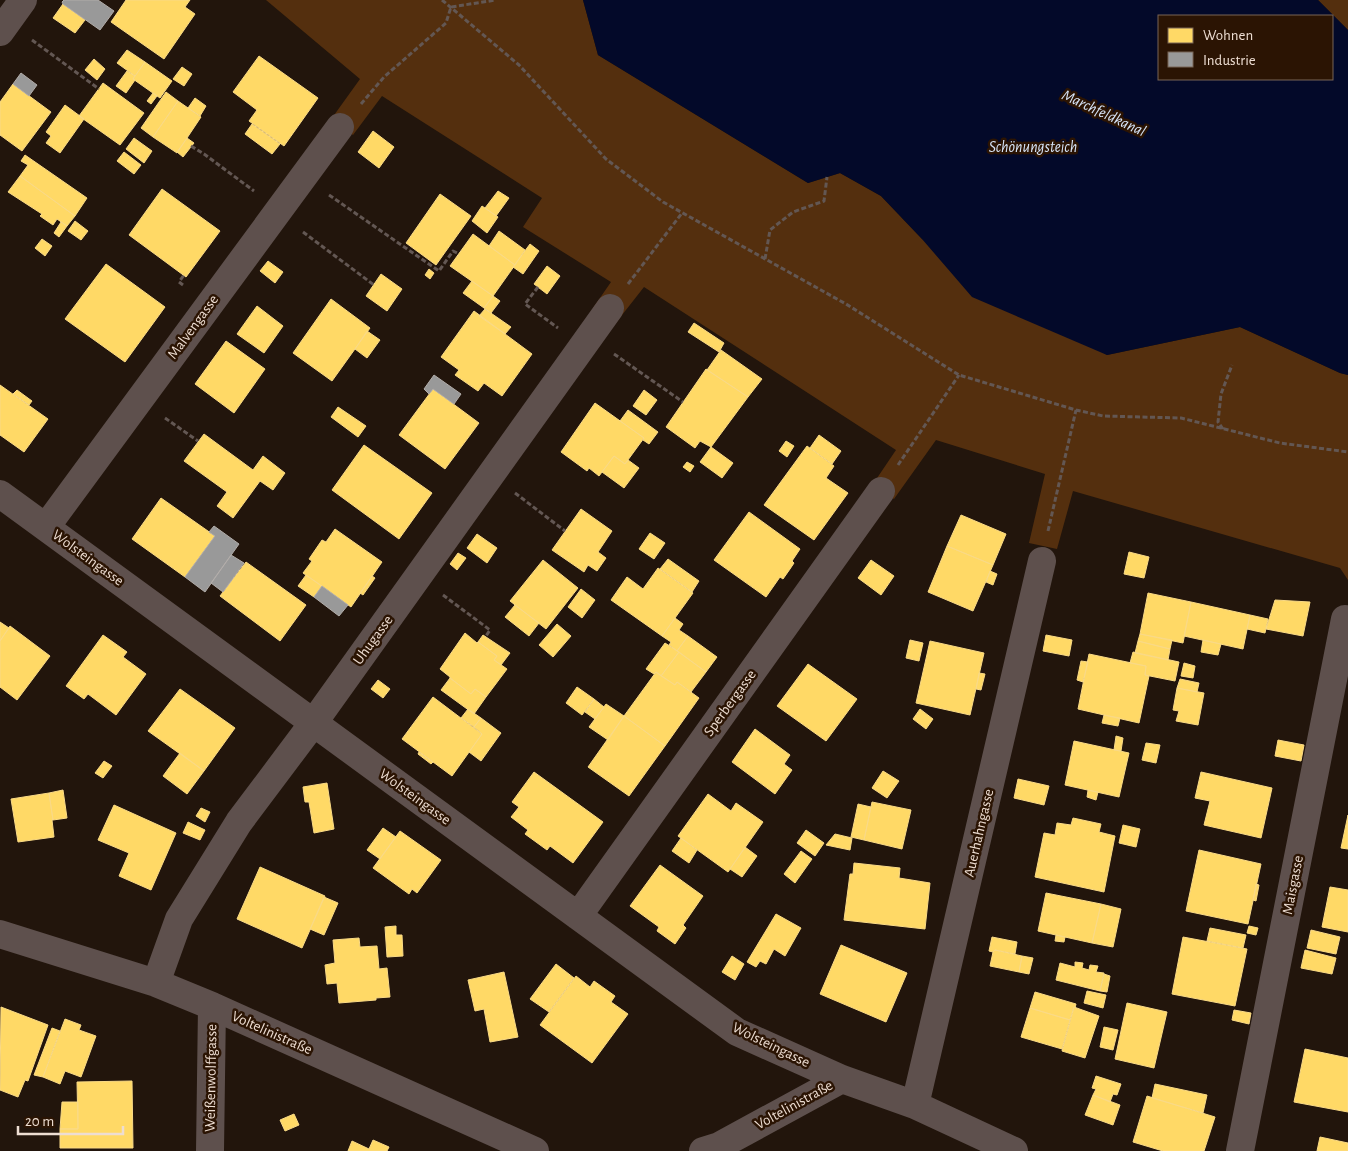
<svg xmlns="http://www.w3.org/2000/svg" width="1348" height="1151" font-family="'Alegreya Sans',sans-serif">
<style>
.green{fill:#542f0e}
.water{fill:#030929;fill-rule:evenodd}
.homes{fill:#ffd966;stroke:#fada86}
.industry{fill:#999;stroke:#b2adaa}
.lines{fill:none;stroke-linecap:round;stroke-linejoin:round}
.path{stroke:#635753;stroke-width:3;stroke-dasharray:5 2.5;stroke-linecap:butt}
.minor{stroke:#5e504d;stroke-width:28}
.labels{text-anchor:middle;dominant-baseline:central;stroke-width:5;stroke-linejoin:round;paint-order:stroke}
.street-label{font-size:15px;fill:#edddd2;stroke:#2b1403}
.water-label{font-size:16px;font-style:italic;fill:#d7e5f9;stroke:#2b1403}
</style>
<rect width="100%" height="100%" fill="#22150c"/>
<!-- green -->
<path class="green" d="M266,0h317l15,55 210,128 32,-10 41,23 41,43 185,116 133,-28 100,46 8,2v205l-8,-12 -267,-77 -16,58 -28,-6 16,-69 -109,-34 -42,59 -21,-15 23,-34 -252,-163 -29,37 -22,-16 18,-26 -88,-55 19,-29 -160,-102 -29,39 -21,-17 28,-39z
M1318,0h30v30z"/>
<!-- water -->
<path class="water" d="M583,0h735l30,30v345l-8,-2 -100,-46 -133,28 -135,-58 -50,-58 -41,-43 -41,-23 -32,10 -210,-128zM1159,16h173v63h-173z"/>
<!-- homes -->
<path class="homes" d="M126,0h64l-5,7 10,7 -31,45 -53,-37z
M63,4l22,16 -10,13 -22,-15z
M127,50l18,12 -10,14 -18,-13z
M259,56l59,42 -34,48 -35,-25 8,-11 -24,-18z
M94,59l11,10 -8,11 -12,-10z
M145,62l27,19 -12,17 -27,-19z
M182,67l10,7 -8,12 -11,-7z
M127,71l8,5 -2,3 2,1 -9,13 -10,-7z
M103,83l41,30 -24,32 -41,-29z
M13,84l38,28 -29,39 -22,-16v-33z
M166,92l12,9 -25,36 -12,-9z
M153,93l4,3 -6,8 -4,-3z
M195,98l11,8 -6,10 -12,-8z
M178,101l23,16 -24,36 -24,-16z
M65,105l19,14 -24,34 -14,-10 5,-7 -5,-4z
M252,124l28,20 -8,10 -27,-20z
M373,131l21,16 -15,21 -21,-16z
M134,138l18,13 -8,12 -18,-14z
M187,138l7,5 -11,14 -6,-5z
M124,152l17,13 -7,9 -17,-13z
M25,155l62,43 -12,18 -55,-40 8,-11 -7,-4z
M20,176l55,40 -8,10 -10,-7 -4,6 -13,-9 2,-2 -34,-22z
M162,189l58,42 -34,46 -57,-42z
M498,191l11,7 -13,18 -11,-8z
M440,194l31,22 -35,49 -30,-22z
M482,206l16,11 -11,16 -15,-12z
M75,221l13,10 -7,9 -13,-9z
M61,222l6,4 -8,11 -5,-4z
M499,231l26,19 -10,15 -26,-19z
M473,234l42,31 -22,31 -43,-30z
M42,239l10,7 -7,10 -10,-8z
M530,244l9,7 -16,23 -10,-7z
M268,261l15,11 -8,11 -15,-12z
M106,264l59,43 -40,55 -60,-43z
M547,266l13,10 -13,18 -13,-10z
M429,269l5,4 -4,6 -5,-4z
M381,274l21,15 -15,22 -21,-15z
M472,281l21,15 -9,12 -21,-15z
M493,296l7,5 -9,12 -7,-5z
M331,299l39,29 -38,53 -39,-28z
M257,306l26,20 -19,27 -27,-19z
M485,309l26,18 -6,7 -26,-18z
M474,311l58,43 -30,42 -18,-13 -6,8 -23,-16 4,-5 -18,-13z
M694,323l30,20 -5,9 -31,-20z
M367,331l13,9 -13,18 -12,-9z
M226,341l39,28 -31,44 -39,-29z
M721,350l41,29 -14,18 -41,-27z
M706,369l42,28 -37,50 -11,-6 -5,7 -29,-21z
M0,385l48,34 -24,33 -24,-17z
M433,389l46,34 -34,46 -46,-34z
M17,390l15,11 -3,4 -16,-11z
M644,390l13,10 -11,15 -13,-9z
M595,403l49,35 -19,26 -11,-8 -15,20 -10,-8 -2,3 -26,-19z
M338,407l28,19 -8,11 -27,-20z
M628,410l30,22 -9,12 -6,-4 1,-2 -24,-17z
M204,434l49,36 10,-14 22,17 -12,17 -13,-9 -27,37 -16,-12 10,-14 -43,-31z
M819,435l22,16 -9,13 -22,-16z
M786,441l8,5 -7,11 -8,-6z
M364,445l68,48 -33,46 -67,-49z
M807,446l27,20 -8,12 22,15 -34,47 -50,-35z
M711,447l22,16 -11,15 -22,-16z
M614,456l11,8 3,-4 11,8 -15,20 -22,-16z
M687,462l7,4 -4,6 -7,-5z
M161,498l54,38 -30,41 -53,-38z
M581,509l31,22 -14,21 8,6 -9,13 -9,-6 -4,7 -32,-22z
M749,512l51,37 -8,12 2,2 -4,6 -7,10 -3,-2 -14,20 -52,-37z
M961,515l45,19 -13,31 -46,-19z
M335,529l47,33 -31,45 -48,-34 9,-12 -3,-2 13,-19 4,2z
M650,533l15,10 -11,16 -15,-10z
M477,534l20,14 -10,15 -20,-15z
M947,546l46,19 -20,46 -45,-19z
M1129,552l20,5 -5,21 -20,-4z
M458,553l8,5 -9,12 -7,-6z
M668,559l31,22 -7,11 -32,-23z
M543,560l35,28 -32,41 -36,-28z
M871,560l23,16 -13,19 -23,-17z
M246,562l60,43 -26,36 -60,-45z
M658,568l35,25 -31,43 -51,-36 16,-23 16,12z
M990,571l7,3 -4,11 -7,-3z
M306,575l16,11 -8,11 -16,-11z
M372,576l3,2 -12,17 -3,-2z
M581,589l14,11 -13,18 -14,-11z
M1148,593l43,9 -8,41 -43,-9z
M1275,600l35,2 -7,34 -37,-7z
M1191,602l59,13 -7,34 -59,-13z
M515,605l24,18 -10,13 -24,-19z
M1250,615l18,4 -3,14 -18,-4z
M675,618l8,6 -4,6 9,6 -11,15 -8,-6 2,-3 -9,-6z
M0,622l9,6 -9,13z
M557,624l14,12 -18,21 -14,-12z
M10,626l40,30 -33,44 -17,-13v-46z
M465,633l12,10 1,-1 19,14 -3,4 13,9 -21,28 -11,-8 -4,5 -21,-16v-1l-10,-8z
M1140,634l32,6 -2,9 -32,-8z
M103,635l24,17 -4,5 23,17 -30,41 -28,-21 -4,5 -18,-13z
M483,635l27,18 -9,12 -7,-5 3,-4 -19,-14z
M1046,635l26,5 -3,16 -26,-5z
M688,636l29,21 -11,15 -29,-21z
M910,640l13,3 -4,18 -13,-3z
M1203,640l18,4 -3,11 -17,-3z
M930,641l54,12 -14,62 -54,-12z
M1138,641l32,8 -2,11 -33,-7z
M665,643l14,9 -18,24 -5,-4 -2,2 -8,-5z
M679,652l27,20 -15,20 -14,-10 -2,3 -14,-9z
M1133,652l46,10 -4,19 -30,-6 1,-9 -16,-3z
M1089,654l57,12 -1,9 4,1 -10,47 -61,-14z
M1081,661l7,1 -5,20 -6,-2z
M1184,663l11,3 -2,12 -12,-2z
M808,664l49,35 -31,42 -49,-35z
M656,672l19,13 2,-3 22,16 -34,48 -41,-30z
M979,673l6,1 -4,16 -5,-1z
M450,678l21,16 4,-5 11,8 -12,17 -33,-24z
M1180,679l19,4 -2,9 -20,-4z
M378,680l12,9 -7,9 -12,-9z
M577,687l17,12 -12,16 -16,-12z
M1177,688l27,5 -6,32 -22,-4 3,-10 -6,-1z
M180,689l55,39 -31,43 -56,-40z
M433,697l49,37 -30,42 -50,-37z
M594,699l10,8 -9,12 -10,-7z
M606,704l18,12 -16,24 -19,-13z
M468,709l13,9 -7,9 -13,-9z
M920,709l13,10 -7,10 -13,-10z
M1104,715l16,3 -2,8 -16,-3z
M624,716l41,30 -36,50 -41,-29z
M481,718l20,15 -20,28 -12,-9 13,-18 -8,-7z
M755,729l35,26 -6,9 8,6 -17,24 -43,-32z
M1116,736l7,2 -2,13 -7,-1z
M1278,740l26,5 -3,16 -26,-5z
M1074,741l55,12 -10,44 -54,-12z
M1146,743l14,2 -4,18 -14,-3z
M419,752l14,10 -2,2 -13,-10z
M180,753l24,18 -17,23 -24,-18z
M104,761l8,5 -9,12 -8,-5z
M883,771l16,10 -12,17 -15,-10z
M534,772l69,50 -30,41 -23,-17 -3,4 -22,-16 3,-4 -17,-13 8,-10 -7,-5z
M1201,772l71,16 -11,50 -57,-13 6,-24 -15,-3z
M1018,779l31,7 -5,19 -30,-7z
M327,783l7,46 -20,4 -5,-31h-4l-2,-15z
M63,790l4,28 -14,2 -4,-27z
M1088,790l10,2 -2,8 -9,-3z
M49,793l4,27h-1l2,17 -36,5 -7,-43z
M708,794l23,17 5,-8 27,19 -35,50 -50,-36z
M872,802l39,8 -9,39 -38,-9z
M858,804l13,3 -7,33 -13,-3z
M114,805l62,28 -25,57 -32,-14 10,-23 -31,-13z
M201,808l9,4 -5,10 -9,-6z
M1348,815v34l-7,-1z
M1073,818l28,6 -2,8 16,4 -11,56 -69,-15 9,-44 11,2 2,-12 14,2z
M188,822l17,8 -5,10 -17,-7z
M1123,825l17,4 -4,18 -17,-4z
M383,828l13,9 -16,22 -13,-9z
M806,830l18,13 -9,13 -18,-13z
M400,831l41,29 -24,33 -5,-4 -3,5 -36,-26z
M835,834l17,4 -2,12 -24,-5z
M681,838l16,12 -8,13 -17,-12z
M745,847l12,9 -15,21 -12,-8z
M1199,850l62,14 -13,60 -62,-13z
M801,851l11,8 -17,24 -11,-9z
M854,863l46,5 -1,10 31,5 -5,46 -81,-9 6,-46h3z
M660,865l43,31 -20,29 3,3 -11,16 -18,-13 2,-4 -29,-21z
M260,867l65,29 -23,52 -65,-29z
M1256,884l3,1 -3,16 -3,-1z
M1330,887l18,3v42l-26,-5z
M1046,893l55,11 -9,39 -54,-12z
M324,897l14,6 -14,32 -14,-6z
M1101,904l20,5 -8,38 -21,-4z
M776,914l25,14 -16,28 -11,-7 -8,15 -6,-3 -4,6 -9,-5z
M396,926v9h6l1,21 -16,1 -2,-30z
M1249,926l9,2 -2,7 -9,-2z
M1210,928l36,7 -3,13 -36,-7z
M1311,930l29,7 -4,17 -29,-6z
M1056,935l9,2 -1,5 -9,-1z
M992,937l25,5 -2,12 -20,-4 -2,2 -4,-1z
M1183,937l64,12 -12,57 -63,-12z
M359,938l1,9 17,-1 2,23 8,-1 3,29 -14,1v2l-37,3 -2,-20 -10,1 -2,-19 10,-2 -2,-23z
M841,945l66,28 -21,49 -66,-28z
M995,950l27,6 -3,16 -29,-6 3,-14z
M1305,950l31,8 -4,16 -31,-6z
M732,956l12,8 -9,16 -13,-8z
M1022,956l11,2 -4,16 -10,-2z
M1075,962l8,1 -1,5 7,2 1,-5 8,1 -2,6 8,1 -4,18 -44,-11 4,-17 15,4z
M556,964l18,14 -25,34 -19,-13z
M504,972l14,65 -28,5 -6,-33 -9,2 -7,-31z
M1104,974l6,2 -3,16 -7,-1z
M576,976l14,11 4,-6 21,15 -4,6 17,12 -36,49 -52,-38z
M1087,991l19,4 -3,13 -19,-5z
M1035,992l41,12 -1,4 -1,-1 -4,13 -40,-12z
M1127,1003l40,9 -13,56 -39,-9z
M1,1007l47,18 -20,56 -3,-1 -7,17 -18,-7z
M1074,1007l25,9 -14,42 -23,-7z
M1030,1008l40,12 -8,29 -41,-12z
M1234,1010l17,3 -2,11 -17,-4z
M65,1019l16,6 -2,5 17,6 -15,41 -16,-6 -5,13 -17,-7z
M1104,1027l14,3 -5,20 -13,-3z
M52,1028l8,3 -17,46 -9,-2z
M1305,1049l43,9v54l-54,-10z
M1096,1076l25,8 -4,11 -4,-1 -3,8 -17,-7 3,-6 -4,-1z
M132,1081l1,67h-73v-19h18l-1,-47z
M1155,1084l52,11 -4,18 -51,-15z
M1093,1095l27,10 -7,20 -28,-10z
M1147,1096l68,21 -11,34h-41l-30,-9z
M62,1102h16v27h-18z
M294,1114l5,11 -14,6 -5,-11z
M1320,1137l28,6v8h-31z
M373,1140l16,7 -2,4h-39l4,-10 17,8z"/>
<!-- industry -->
<path class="industry" d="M64,0h34l16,11 -14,19 -37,-26 -1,-2z
M21,73l16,12 -8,11 -16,-12z
M434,375l27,19 -7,10 -21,-15 -4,5 -5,-5z
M214,526l25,18 -34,48 -20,-15 30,-41 -6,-4z
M231,555l13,8 -21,29 -12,-9z
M322,586l26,19 -9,11 -25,-19z"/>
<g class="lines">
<!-- path -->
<path class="path" d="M442,0l77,65 87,94 57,43 183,102 113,71 117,35 27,6 78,2 99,25 68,9
M32,40l67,49
M361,104l23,-27 62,-54 5,-16 45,-7
M191,146l13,8 50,37
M329,195l110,76 14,-20 6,3
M303,232l71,53
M765,259l5,-29 23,-18 31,-11 3,-24
M628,284l54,-71
M183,285l-4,-3 5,-7
M538,287l-13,17 33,24
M614,354l69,48
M165,418l33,23
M1223,429l-5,-7 3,-28 11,-29
M898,465l61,-90
M515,493l50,38
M1048,531l28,-121
M443,595l47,35 -4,6"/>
<!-- minor -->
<path class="minor" d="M0,32l23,-32
M0,494l737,538 105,47 73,26 99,46
M46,527l294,-400
M578,916l303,-425
M0,934l156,49 56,23 323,145
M156,983l23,-64 60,-97 75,-100 296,-414
M915,1105l127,-544
M210,1151l2,-145
M703,1151l16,-5 123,-67
M1240,1151l105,-532"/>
</g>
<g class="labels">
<!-- street labels -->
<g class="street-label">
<text transform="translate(193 327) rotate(-54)">Malvengasse</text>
<text transform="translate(88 558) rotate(36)">Wolsteingasse</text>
<text transform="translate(373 640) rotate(-54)">Uhugasse</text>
<text transform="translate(730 703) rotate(-54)">Sperbergasse</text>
<text transform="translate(415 797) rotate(36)">Wolsteingasse</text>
<text transform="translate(979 833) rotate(-77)">Auerhahngasse</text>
<text transform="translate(1293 885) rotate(-79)">Maisgasse</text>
<text transform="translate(272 1033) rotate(24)">Voltelinistraße</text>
<text transform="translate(771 1045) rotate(26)">Wolsteingasse</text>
<text transform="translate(211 1078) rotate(-89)">Weißenwolffgasse</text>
<text transform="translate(794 1105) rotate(-29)">Voltelinistraße</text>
</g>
<!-- water labels -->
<g class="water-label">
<text transform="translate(1104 113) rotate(25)">Marchfeldkanal</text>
<text x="1033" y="147">Schönungsteich</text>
</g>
</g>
<!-- legend -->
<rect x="1158" y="15" width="175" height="65" fill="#2b1403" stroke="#796456"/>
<rect x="1168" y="28" width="25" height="15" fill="#ffd966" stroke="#796456"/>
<text x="1203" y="40" font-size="15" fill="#edddd2">Wohnen</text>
<rect x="1168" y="52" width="25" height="15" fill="#999999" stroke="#796456"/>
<text x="1203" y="65" font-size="15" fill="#edddd2">Industrie</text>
<!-- scale -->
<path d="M18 1126v8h105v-8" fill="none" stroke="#edddd2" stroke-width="2.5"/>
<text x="25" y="1126" font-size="15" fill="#edddd2" stroke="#2b1403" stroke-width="4" paint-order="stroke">20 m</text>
</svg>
